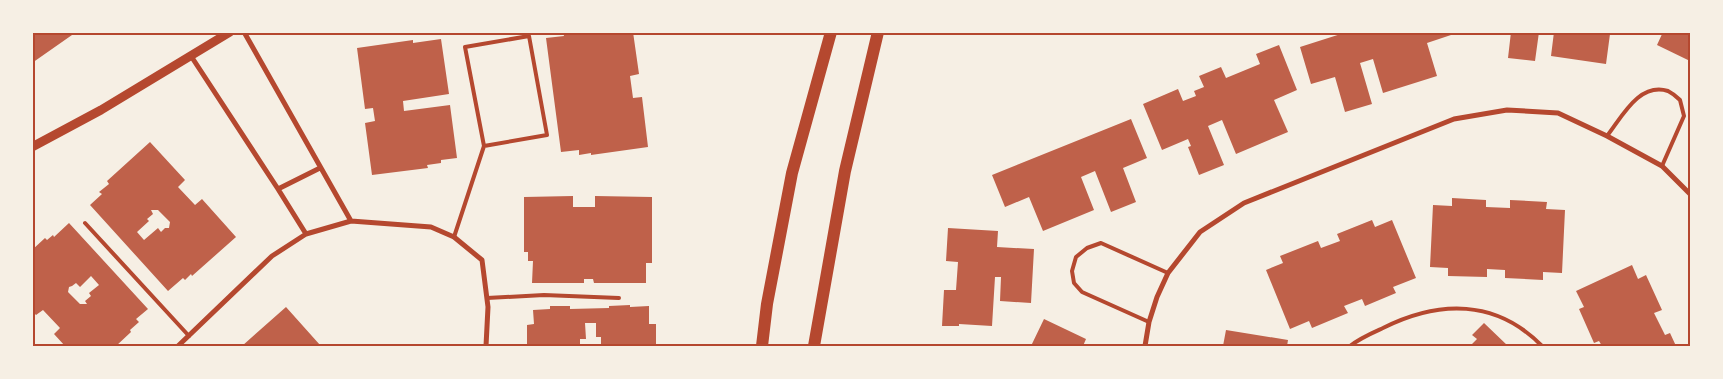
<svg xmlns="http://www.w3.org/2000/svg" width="1723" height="379" font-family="Inter,sans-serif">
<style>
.building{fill:#bf614a;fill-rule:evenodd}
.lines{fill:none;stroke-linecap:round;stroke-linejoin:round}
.service{stroke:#b5482f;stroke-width:4}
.minor{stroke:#b5482f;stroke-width:5}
.tertiary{stroke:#b5482f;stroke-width:9}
.primary{stroke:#b5482f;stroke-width:12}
.neatline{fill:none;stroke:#b5482f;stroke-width:2}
</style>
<rect width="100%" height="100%" fill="#f6efe4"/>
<!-- building -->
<path class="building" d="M32,32h38l2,3 -40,28z
M563,32h70l6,42 -9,2 3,22 9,-1 6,50 -57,8v-2l-12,2v-5l-18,2 -15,-114 18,-2z
M1347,32h104v3l-24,8 10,33 -54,17 -10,-34 -13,4 12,41 -27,8 -10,-35 -24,7 -11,-37z
M1511,32h28l-4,29 -27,-3z
M1554,32h51l5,2 -4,30 -55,-8z
M1663,32h27v29l-33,-16z
M441,39l8,55 -46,7 1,10 46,-6 7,53 -16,2v3l-14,2 1,3 -56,7 -7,-52 10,-2 -2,-13 -8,1 -8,-61 56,-8v3z
M1279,45l18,45 -23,10 14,32 -52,22 -14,-34 -14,6 16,39 -25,10 -11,-28 3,-1 -3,-7 -26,11 -19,-46 35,-15 5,12 13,-5 -2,-5 10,-4 -5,-11 22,-9 5,11 34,-14 -4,-10z
M1131,119l16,39 -24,10 13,34 -25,10 -16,-41 -14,6 13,33 -51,21 -14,-34 -24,10 -13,-32z
M150,142l35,38 -7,7 17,18 7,-6 34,38 -44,39 -1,-2 -6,6 -2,-2 -15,13 -78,-86 12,-11 -3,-2 10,-8 -2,-3zM151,210h7l12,12 -1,6h-4l-4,4 -3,-4 -14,12 -7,-8 12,-11 -2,-2 6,-5z
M573,196v11h22v-11l57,1v66h-6v20h-52l-1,-4h-9v4h-52l1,-22h-5v-9h-4v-55z
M1452,198l34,2v7l24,1v-8l37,2 -1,7 19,1 -3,63 -19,-1v8l-38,-2v-8l-18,-1v8l-39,-1v-8l-18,-1 3,-62 19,1z
M1372,220l3,7 17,-7 24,58 -23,9 3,6 -31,13 -3,-7 -18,7 4,7 -36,15 -3,-7 -19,8 -24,-59 17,-7 -3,-7 38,-15 3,7 19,-7 -3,-7z
M69,223l79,86 -12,10 3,3 -9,8 1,2 -15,14h-51l-11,-12 6,-6 -17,-18 -7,5 -4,-4v-61l13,-12 2,2 6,-5 1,2zM91,276l8,9 -10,8 2,3 -6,5 2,3h-7l-12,-12 1,-5 3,-1 4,-3 4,4z
M948,228l50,3 -1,16 37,2 -3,54 -31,-2 1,-24h-6l-3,49 -33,-2v2h-17l2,-36h12l2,-28 -12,-1z
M1632,265l6,14 8,-4 16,35 -8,3 11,22 5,-2 6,13h-74l-3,-5 -5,2 -15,-34 5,-2 -8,-16z
M630,305v2l19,-1v18h7v22h-55v-9h-5v-14h-11l1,16h-6v7h-53v-21l7,-1 -1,-14 17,-1v-3h20v3l39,-1v-2z
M286,307l34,38 -78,1z
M1044,319l42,20 -3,7h-52z
M1484,323l24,23h-38l7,-7 -5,-4z
M1226,330l62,10 -1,6h-64z"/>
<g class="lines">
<!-- service -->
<path class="service" d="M1607,136c15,-19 32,-54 61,-45 4,2 9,6 12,9l4,16 -22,50
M85,223l104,113
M454,237l30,-91 63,-11 -18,-99 -64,11 19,99
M487,298l57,-3 75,3
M1149,322l-67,-30 -8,-9 -2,-12 4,-14 11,-9 14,-5 67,30
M1350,346c10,-8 22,-13 33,-18 56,-28 113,-29 159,18"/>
<!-- minor -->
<path class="minor" d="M244,32l107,189
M191,56l87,133 28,45
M278,189l42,-21
M178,346l94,-90 34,-22 45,-13 80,6 23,10 28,23 6,47 -2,39
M1145,346l4,-24 8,-25 11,-24 32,-41 44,-29 210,-84 53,-9 51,3 49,23 55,30 28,28"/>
<!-- tertiary -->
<path class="tertiary" d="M32,147l69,-37 129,-78"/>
<!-- primary -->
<path class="primary" d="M762,346l5,-42 25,-131 39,-141
M814,346l31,-175 33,-139"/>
</g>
<!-- border -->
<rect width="1723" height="379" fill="none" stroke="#f6efe4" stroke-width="68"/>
<rect x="34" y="34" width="1655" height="311" class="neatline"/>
</svg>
